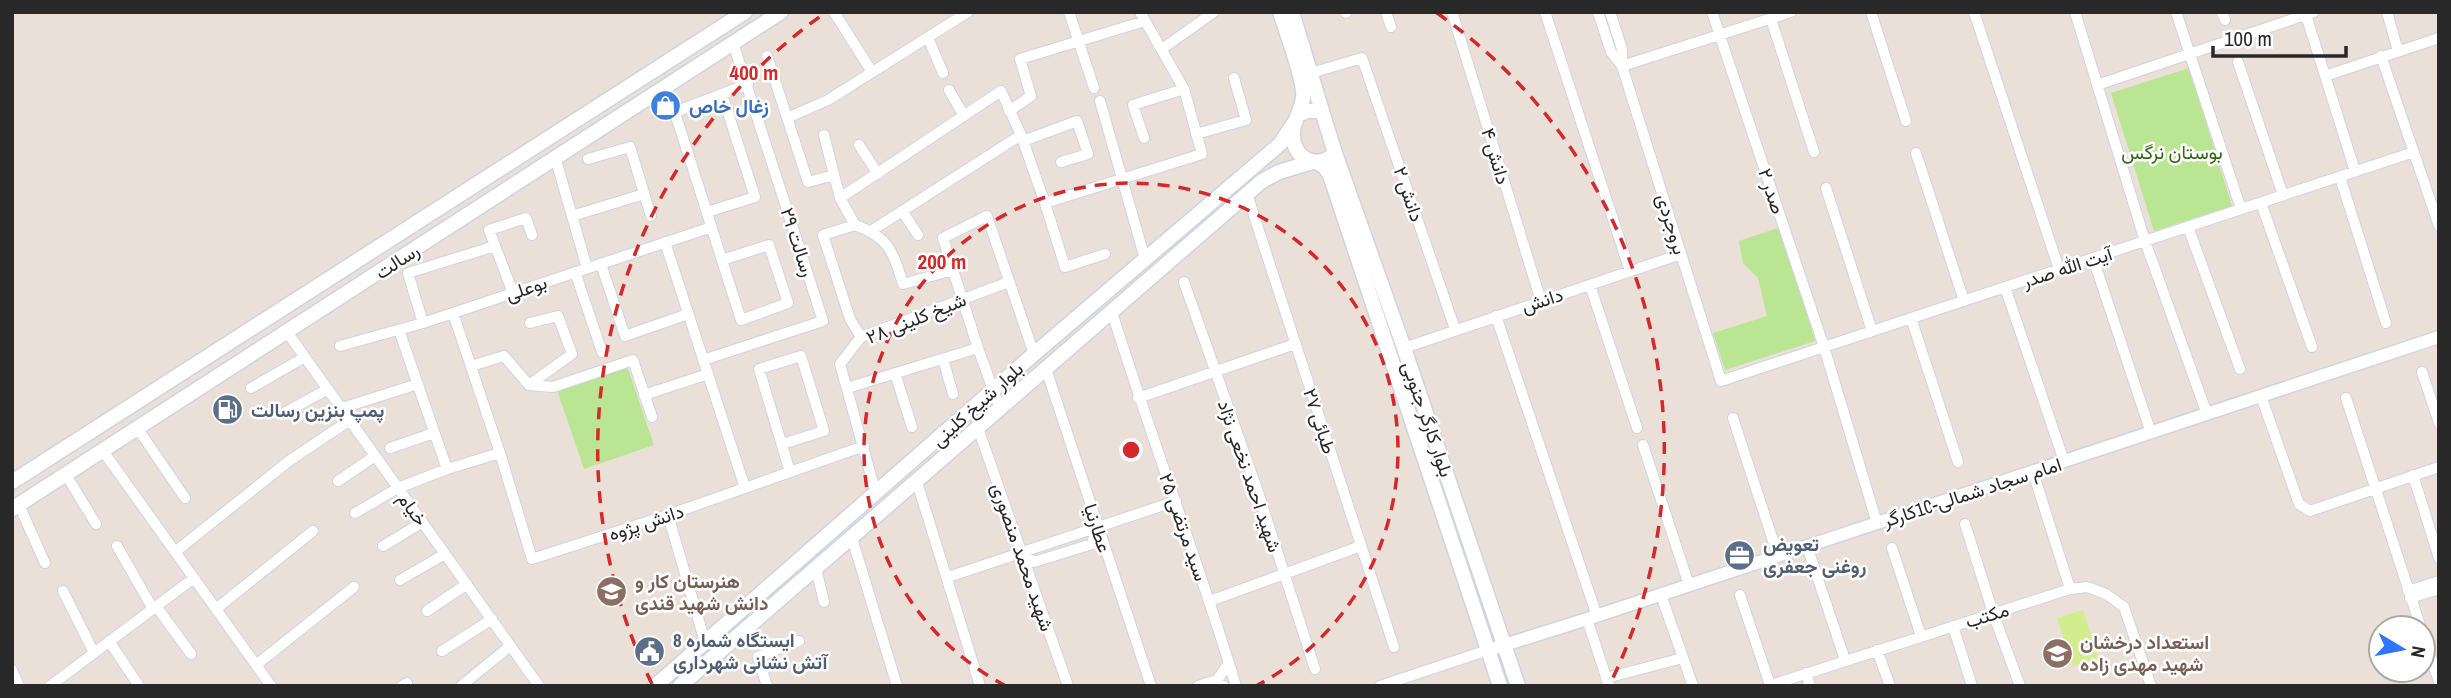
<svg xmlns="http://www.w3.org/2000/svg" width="2451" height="698" font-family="'Archivo Narrow',Vazirmatn,sans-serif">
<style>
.green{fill:#bae592}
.pitch{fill:#d2ed8d}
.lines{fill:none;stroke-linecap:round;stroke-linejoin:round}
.minor-casing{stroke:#ced4e2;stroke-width:12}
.tertiary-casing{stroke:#ced4e2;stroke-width:15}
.secondary-casing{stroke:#ced4e2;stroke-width:17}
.minor{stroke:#fff;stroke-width:10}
.tertiary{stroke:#fff;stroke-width:12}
.secondary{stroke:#fff;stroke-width:14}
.ring{fill:none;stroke:#d62828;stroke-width:3.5;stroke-dasharray:12 9}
.labels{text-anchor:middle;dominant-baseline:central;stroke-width:5;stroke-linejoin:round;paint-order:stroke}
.shop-label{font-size:19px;font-weight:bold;fill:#366cbe;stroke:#fff;text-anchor:start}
.park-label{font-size:19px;fill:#326616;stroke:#fff}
.street-label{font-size:19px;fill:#282828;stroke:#fff}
.service-label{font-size:19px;font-weight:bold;fill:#4e5e75;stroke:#fff;text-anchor:start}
.education-label{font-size:19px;font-weight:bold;fill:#785e54;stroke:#fff;text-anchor:start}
.centre{fill:#d62828;stroke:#fff;stroke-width:3.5}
.ring-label{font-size:21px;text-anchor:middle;font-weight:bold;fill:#d62828;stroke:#fff;stroke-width:5;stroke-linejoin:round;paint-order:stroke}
</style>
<rect width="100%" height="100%" fill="#ebe0d8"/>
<!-- green -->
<path class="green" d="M2189,68l43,138 -78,25 -43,-138z
M1781,227l34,114 -90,29 -12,-37 54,-17 -9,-38 -15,-15 -4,-22z
M627,366l27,79 -70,24 -27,-79z"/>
<!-- pitch -->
<path class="pitch" d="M2083,610l15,48 -25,8 -16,-48z"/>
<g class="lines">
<defs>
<path id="minor" d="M834,12l38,60
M1069,12l25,76
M1346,12v1
M1386,12l5,15
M1452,12l89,289
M1545,12l85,259
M1598,12l13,40 11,14
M1610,12l12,37v17l99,315 693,-229
M1712,12l112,335 53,176
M1871,12l35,109
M1974,12l85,257
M2075,12l70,229 62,173
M2176,12l65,197
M2222,12l3,8
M2305,12l50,159
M2387,12l11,39
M1771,19l43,133
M928,38l15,35
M1162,49l52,-37
M767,56l41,126 26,-7
M2381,56l58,170
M2238,62l45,133
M1622,66l169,-54
M1311,73l51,-15 93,271
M2325,76l114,-38
M2097,85l217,-73
M666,86c26,78 50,156 75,234l47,-17 -19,-58 -47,15
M949,90l15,26
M1100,101l45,158
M1009,111l22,-15 -11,-37 125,-38
M675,112l73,-28
M787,118l41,-18 140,-88
M1196,134l50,-14 -12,-42
M824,135l16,63 15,27c34,12 38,27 48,59l50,-14 25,78 22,61
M1144,138l-11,-33 51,-16
M1023,141l54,-20 11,33 -27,8
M859,145l19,29
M1916,153l48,148
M555,157l32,111
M588,159l42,-12 21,69
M2340,177l46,146
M1826,188l46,143
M1247,194l147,453
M840,198l161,-107 20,44 24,68
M2261,203l51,144
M902,211l16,24
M707,212l48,-15 -33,-103
M572,216l72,-22
M855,225l-32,10 27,84 11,18
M2188,227l52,142
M871,231l150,-96
M665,242l80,246
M1105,254l-40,13 -20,-64 157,-49 -18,-65 -44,-77
M2093,258l58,175
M601,264l24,72 63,-22
M953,270l-10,-32 44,-22 47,138
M575,272l27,80
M1184,282l74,210 57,177
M1590,285l47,143
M2005,287l59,174
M513,293l-24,-63 37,-12 6,17
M1112,312c39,126 86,248 124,374
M453,313l47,140 32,106 136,-44 196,-69
M1496,316l101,300
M1911,318l47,144
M423,323l-15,-50 87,-27
M399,330l48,139
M287,332l252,354
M340,346l83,-23 289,-96
M1404,348l277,-94
M943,359l10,35
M703,360l120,-39 -90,-278
M471,366l33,-10 25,29 43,-31 -14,-38 -28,7
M1046,369l105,317
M2422,372l17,51
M895,373l17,54
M529,385l24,2 80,-27 19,57
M251,388l54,-31
M847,388l131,-40
M644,395l64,-21
M2261,396l38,108 11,7 129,-44
M1138,398l157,-54
M2346,398l75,230
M342,408l76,-24
M286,412l42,-23
M1733,418l45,138
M978,428l90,258
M138,429l47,69
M782,444l42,-13 -23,-75 -42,13 31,103
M1643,445l46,140
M390,448l44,-15
M103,451l168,235
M2033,472l37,117
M66,475l30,49
M2413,475l26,83
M338,481l37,-25
M917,482l63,204
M876,494l-36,-130 21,-27 148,-55
M19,505l26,58
M355,513l43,-25 49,-19 53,-16
M668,515l37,127
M1965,524l28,89 27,73
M852,538l45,148
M117,546l36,63
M383,546l40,-24
M1807,546l38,114
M1892,548l29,88
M175,552l114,-91 61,-41
M1020,552l14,10 58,-18 5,-17
M816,569l8,33
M948,577l228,-76
M400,580l45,-26
M63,591l31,62
M2408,591l31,-10
M1661,595l32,91
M1740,595l30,90
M2410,598l29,-9
M1210,601l151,-55
M156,606l35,48
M216,609l97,-78
M427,611l40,-27
M1587,619l22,67
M1953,626l19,60
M2423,635l16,46
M109,641l30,45
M1877,650l13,36
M442,651l50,-32
M256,665l98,-78
M12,670l7,16
M1806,673l4,13
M1606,678l77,-20
M1210,682l7,-2 12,-17
M50,686l144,-108
M402,686l5,-3
M461,686l49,-40
M767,686l-9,-29 41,-16
M1198,686l12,-4 14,4
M1380,686l108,-36
M1768,686l302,-97 17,-2 19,7 18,13 27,79"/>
<path id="tertiary" d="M1495,648l92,-29 852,-282"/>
<path id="secondary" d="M1280,12c8,26 19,52 23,78 2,17 -9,27 -10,42 -2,25 23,40 42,21l-13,-42h-15l-7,3
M1292,12l30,99
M1335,153l69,195 114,338
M1318,163l7,4 5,8 170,511
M12,482l733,-470
M12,509l769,-497
M655,686l379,-332 246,-210 16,-24
M680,686l582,-505 17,-9 33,-10"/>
</defs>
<!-- minor casing -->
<use href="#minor" class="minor-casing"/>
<!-- tertiary casing -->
<use href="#tertiary" class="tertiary-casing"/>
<!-- secondary casing -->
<use href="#secondary" class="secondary-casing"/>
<!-- minor -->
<use href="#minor" class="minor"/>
<!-- tertiary -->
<use href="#tertiary" class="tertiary"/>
<!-- secondary -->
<use href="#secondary" class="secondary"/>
</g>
<!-- distance rings -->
<g class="ring">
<path d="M1006 686A267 267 0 1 1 1256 686"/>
<path d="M652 684A533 533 0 0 1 825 13M1437 13A533 533 0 0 1 1610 684"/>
</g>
<!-- icons -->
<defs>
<symbol id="shop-disc" viewBox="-11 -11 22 22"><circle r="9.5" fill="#3f7fe0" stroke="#fff"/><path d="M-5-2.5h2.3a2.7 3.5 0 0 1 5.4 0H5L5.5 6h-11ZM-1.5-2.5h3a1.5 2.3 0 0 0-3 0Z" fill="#fff"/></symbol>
<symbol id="fuel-disc" viewBox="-11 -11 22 22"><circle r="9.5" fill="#5c6f8a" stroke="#fff"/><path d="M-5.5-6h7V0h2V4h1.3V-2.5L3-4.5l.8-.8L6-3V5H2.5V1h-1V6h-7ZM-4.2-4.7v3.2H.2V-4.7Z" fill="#fff"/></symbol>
<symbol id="office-disc" viewBox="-11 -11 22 22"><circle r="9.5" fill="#5c6f8a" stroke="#fff"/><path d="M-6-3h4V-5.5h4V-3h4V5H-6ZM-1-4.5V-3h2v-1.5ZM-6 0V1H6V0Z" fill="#fff"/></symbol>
<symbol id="school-disc" viewBox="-11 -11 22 22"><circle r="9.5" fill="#8d6e63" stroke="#fff"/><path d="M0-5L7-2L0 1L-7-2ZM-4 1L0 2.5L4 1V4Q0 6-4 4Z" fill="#fff"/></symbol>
<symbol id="civic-disc" viewBox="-11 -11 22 22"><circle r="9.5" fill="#5c6f8a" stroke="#fff"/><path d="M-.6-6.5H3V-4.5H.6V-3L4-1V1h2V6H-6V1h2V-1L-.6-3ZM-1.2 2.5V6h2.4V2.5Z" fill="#fff"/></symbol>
</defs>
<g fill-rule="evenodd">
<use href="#shop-disc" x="648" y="88" width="35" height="35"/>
<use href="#fuel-disc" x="210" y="392" width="35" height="35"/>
<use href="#office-disc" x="1722" y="538" width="35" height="35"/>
<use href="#school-disc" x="594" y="574" width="35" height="35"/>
<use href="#civic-disc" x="632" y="634" width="35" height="35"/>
<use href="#school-disc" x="2040" y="636" width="35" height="35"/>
</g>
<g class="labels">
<!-- shop labels -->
<g class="shop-label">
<text x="689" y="106">زغال خاص</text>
</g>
<!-- park labels -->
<g class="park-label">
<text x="2172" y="152">بوستان نرگس</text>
</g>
<!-- street labels -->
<g class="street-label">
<text transform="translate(1496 156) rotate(73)">دانش ۴</text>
<text transform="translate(1772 191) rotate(72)">صدر ۲</text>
<text transform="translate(1409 194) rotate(71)">دانش ۲</text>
<text transform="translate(1672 224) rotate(73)">بروجردی</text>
<text transform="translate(798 242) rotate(72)">رسالت ۲۹</text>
<text transform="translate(397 261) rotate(-33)">رسالت</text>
<text transform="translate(2067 267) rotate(-18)">آیت الله صدر</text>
<text transform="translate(526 288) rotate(-19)">بوعلی</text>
<text transform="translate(1542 300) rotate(-18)">دانش</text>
<text transform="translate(916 318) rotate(-22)">شیخ کلینی ۲۸</text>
<text transform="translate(977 404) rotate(-42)">بلوار شیخ کلینی</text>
<text transform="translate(1428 419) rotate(71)">بلوار کارگر جنوبی</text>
<text transform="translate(1320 421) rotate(72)">طبائی ۲۷</text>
<text transform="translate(1250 476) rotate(71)">شهید احمد نخعی نژاد</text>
<text transform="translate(1972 492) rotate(-18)">امام سجاد شمالی-10کارگر</text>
<text transform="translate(413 509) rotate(54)">خیام</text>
<text transform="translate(646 522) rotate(-18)">دانش پژوه</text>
<text transform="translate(1184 527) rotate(71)">۲۵ سید مرتضی</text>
<text transform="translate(1098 528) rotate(72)">عطارنیا</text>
<text transform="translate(1023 557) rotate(71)">شهید محمد منصوری</text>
<text transform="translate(1987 615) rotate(-17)">مکتب</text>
</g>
<!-- service labels -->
<g class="service-label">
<text x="251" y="410">پمپ بنزین رسالت</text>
<text x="1763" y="544">تعویض<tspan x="1763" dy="22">روغنی جعفری</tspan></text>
<text x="673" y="640">ایستگاه شماره 8<tspan x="673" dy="22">آتش نشانی شهرداری</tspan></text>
</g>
<!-- education labels -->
<g class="education-label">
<text x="635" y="581">هنرستان کار و<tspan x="635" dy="22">دانش شهید قندی</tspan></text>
<text x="2080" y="642">استعداد درخشان<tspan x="2080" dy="22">شهید مهدی زاده</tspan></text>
</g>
</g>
<circle cx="1131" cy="450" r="10" class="centre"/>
<g class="ring-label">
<text x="754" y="80">400 m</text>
<text x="942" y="269">200 m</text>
</g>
<!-- border -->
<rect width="2451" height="698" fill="none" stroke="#282828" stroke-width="28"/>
<!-- north arrow -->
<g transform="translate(2402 649) rotate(100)"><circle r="33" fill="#ffffff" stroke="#a9a9a9" stroke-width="2"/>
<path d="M0-5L12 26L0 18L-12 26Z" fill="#3175ff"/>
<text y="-10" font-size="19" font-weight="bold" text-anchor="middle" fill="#282828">N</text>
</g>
<!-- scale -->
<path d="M2213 46v10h133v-10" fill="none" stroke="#282828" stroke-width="3.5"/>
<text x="2224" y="46" font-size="21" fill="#282828" stroke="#ffffff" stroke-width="5" paint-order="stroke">100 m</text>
</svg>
